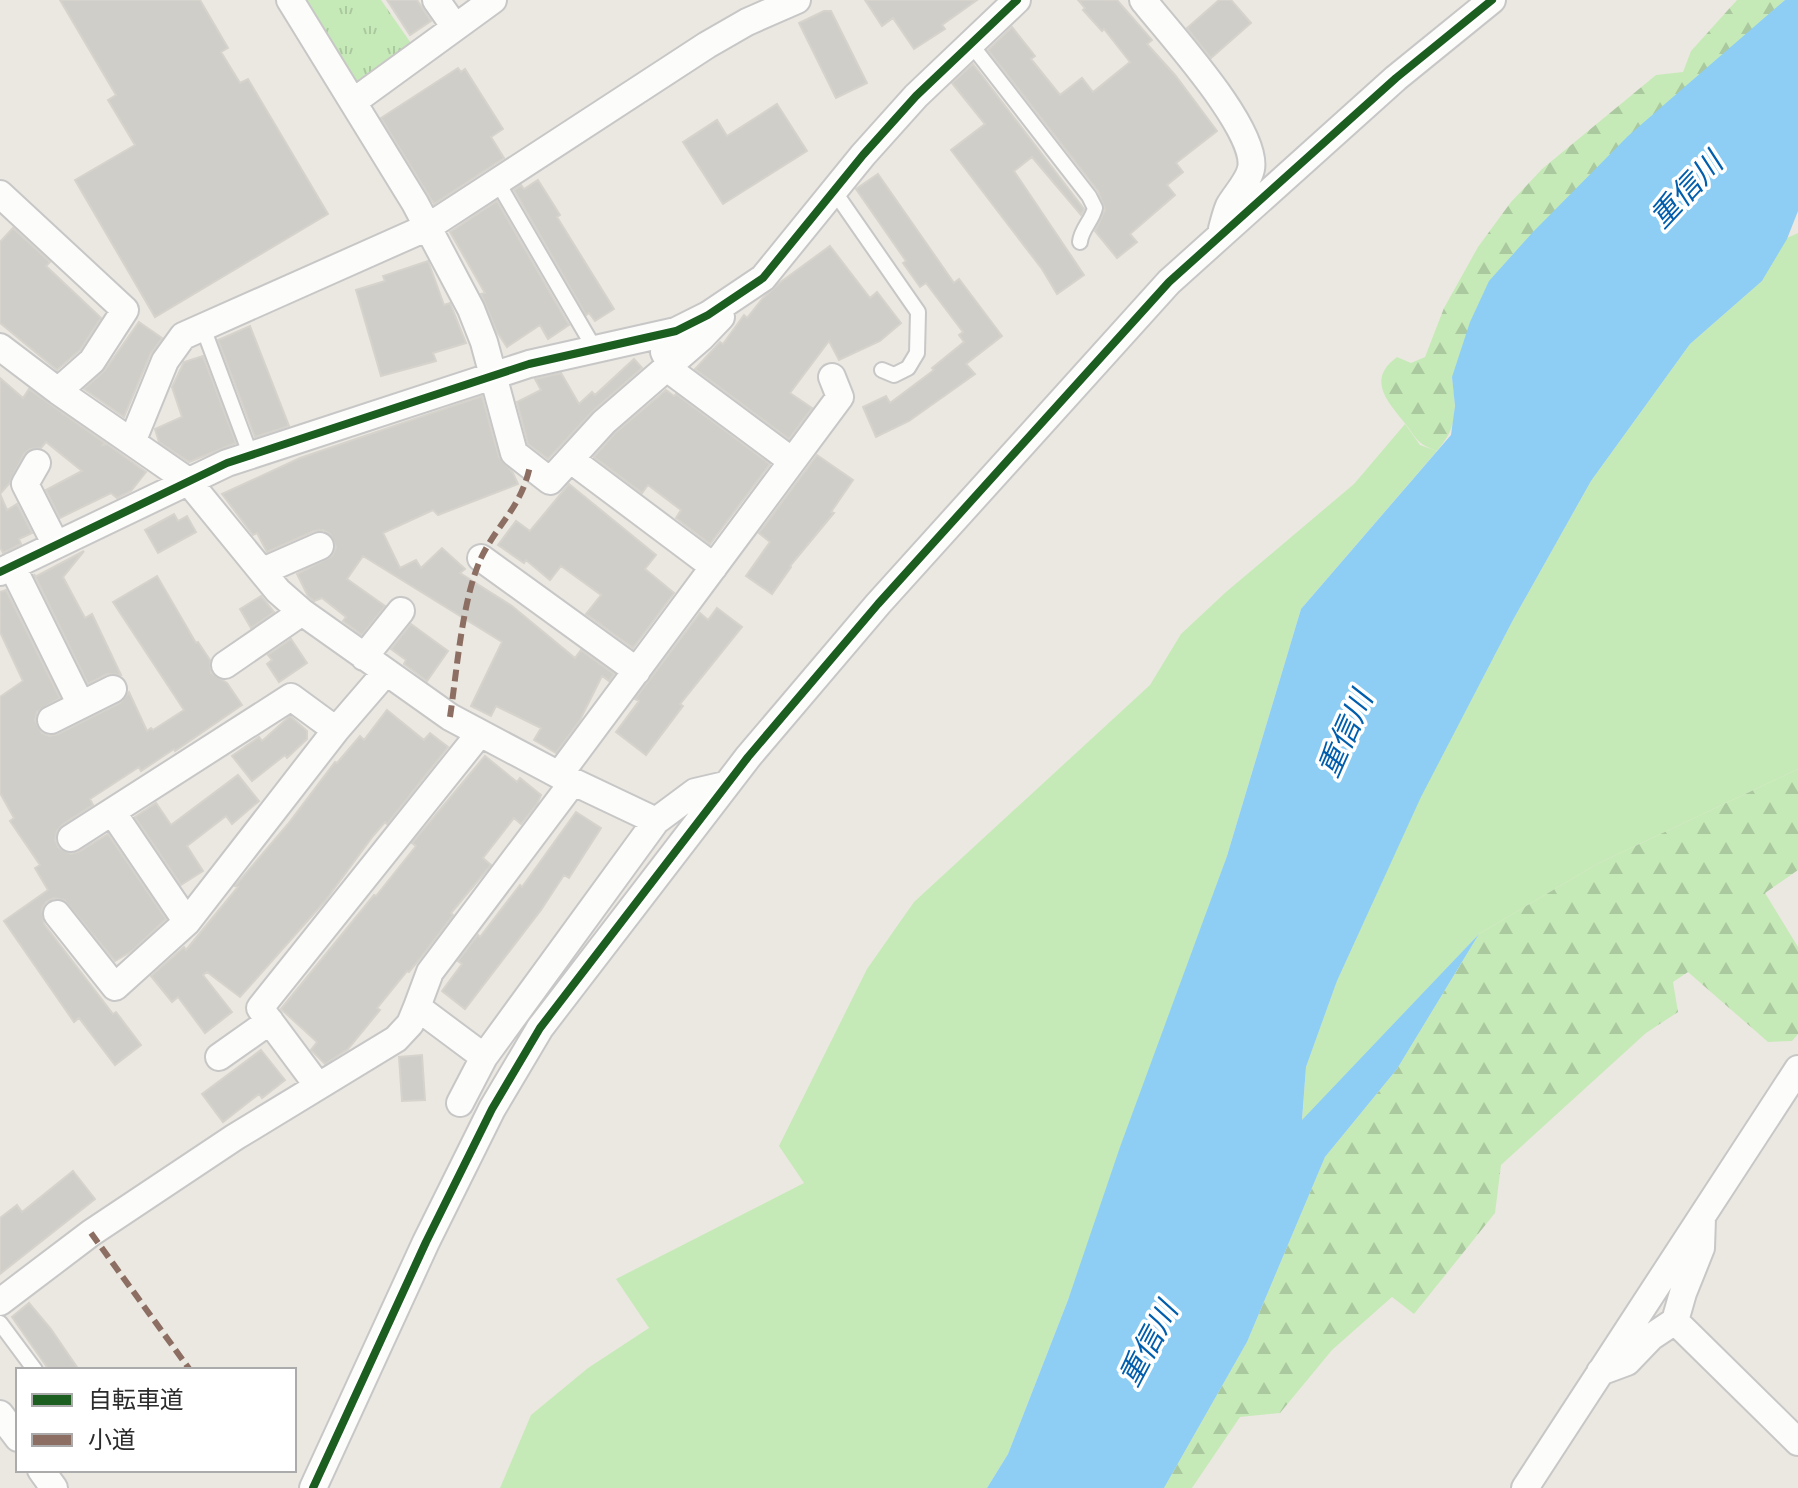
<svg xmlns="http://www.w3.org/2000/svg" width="1798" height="1488" font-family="Figtree,'Noto Sans JP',sans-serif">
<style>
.grass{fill:#c6eab7}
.forest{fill:url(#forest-firs)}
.park{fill:url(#park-tufts)}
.water{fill:#8ecef4}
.building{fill:#cfcec8;stroke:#d6d3cd;stroke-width:2}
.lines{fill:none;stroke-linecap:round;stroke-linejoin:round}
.service-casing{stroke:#c8c7c7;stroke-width:18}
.minor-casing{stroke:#c8c7c7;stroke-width:30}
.service{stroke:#fcfcfa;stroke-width:14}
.minor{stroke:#fcfcfa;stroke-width:26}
.quiet{stroke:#8d6e63;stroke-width:6;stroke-dasharray:12 6;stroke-linecap:butt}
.cycleway-casing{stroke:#fff;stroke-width:13}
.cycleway{stroke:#1b5e20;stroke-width:8}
.labels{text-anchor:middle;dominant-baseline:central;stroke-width:7;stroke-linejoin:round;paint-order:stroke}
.water-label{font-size:30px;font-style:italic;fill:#005ead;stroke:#fff}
</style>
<defs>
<pattern id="forest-firs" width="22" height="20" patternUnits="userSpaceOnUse" patternTransform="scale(2)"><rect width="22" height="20" fill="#c6eab7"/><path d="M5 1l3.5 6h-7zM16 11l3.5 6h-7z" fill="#aac99e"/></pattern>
<pattern id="park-tufts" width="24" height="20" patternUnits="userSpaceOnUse" patternTransform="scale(2)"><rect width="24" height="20" fill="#c6eab7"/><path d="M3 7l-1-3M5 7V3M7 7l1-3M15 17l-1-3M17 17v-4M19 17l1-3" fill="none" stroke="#aac99e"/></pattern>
</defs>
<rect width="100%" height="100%" fill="#ebe8e1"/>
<!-- grass -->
<path class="grass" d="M1798,233v536l-201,95 -118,70 -177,188 4,-55 31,-86 84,-185 92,-176 78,-139 99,-137 72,-63 25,-43z
M1405,424l15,21 17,6 -136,158 -74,247 -159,444 -60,154 -21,34h-487l31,-73 57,-47 61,-40 -33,-49 188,-96 -25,-37 88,-177 47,-67 236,-217 31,-51 45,-42 128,-108z"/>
<!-- forest -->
<path class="forest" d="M1737,0h48l-54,48 -279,329c4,32 7,48 -15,74 -20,-7 -21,-13 -33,-29 -18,-22 -37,-43 -7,-65l14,6 14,-6 19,-49 34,-61 33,-45 31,-33 114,-94 27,-3 8,-21z
M1798,769v101l-33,23 33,54v87l-6,7 -24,1 -80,-70 -15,10 5,30 -32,21 -145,132 -6,48 -81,101 -22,-17 -60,53 -52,63 -40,4 -48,71h-28l83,-146 78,-185 72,-88 82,-135 118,-70z"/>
<!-- park -->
<path class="park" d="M300,0h81l34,49 -50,36 -13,-2z"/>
<!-- water -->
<path class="water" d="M1785,0h13v211l-11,28 -25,42 -72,63 -99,137 -78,139 -92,177 -84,184 -31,86 -4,53 177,-186 -82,135 -72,88 -78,185 -83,146h-177l21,-34 60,-154 52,-153 107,-291 74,-247 150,-174 4,-29 -3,-29 18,-55 19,-41 43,-48 96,-97z"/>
<!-- building -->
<path class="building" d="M60,0h140l28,48 -7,4 19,31 8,-4 80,135 -173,103 -80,-137 60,-35 -27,-45 8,-5z
M387,0h30l14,21 -21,14z
M865,0h112l-35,25 3,4 -31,20 -21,-31 -11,8z
M1078,0h39l35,40 -5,4 28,31 42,56 -41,32 7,9 -16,13 8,10 -45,39 7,8 -20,16 -22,-27 10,-21 -7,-19 -110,-141 24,-23 23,29 -4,3 29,36 22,-17 11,14 37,-30 -26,-33 -2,2 -19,-21 2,-2z
M1219,0h12l20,23 -40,35 -24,-30z
M824,11h7l36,72 -31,15 -37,-75z
M973,64l111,145 -3,6 -49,-58 -18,14 70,104 -27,19 -15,-25 -91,-119 34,-26 -33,-41z
M458,68l3,4 4,-3 38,60 -12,8 13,21 -70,46 -53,-86z
M777,104l30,47 -84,53 -40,-62 34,-22 10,16z
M878,174l76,109 5,-4 43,57 -36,28 9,10 -66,47 -33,16 -13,-30 23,-11 4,7 44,-33 -2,-2 32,-26 -5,-7 4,-3 -37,-49 -6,4 -17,-24 3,-2 -50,-72z
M538,180l22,35 -3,2 57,92 -19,12 -6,-8 -3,2 -72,-125 7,-5 3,4z
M497,201l72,124 -21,14 -8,-14 -33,22 -10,-15 -16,-38 4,-1 -35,-61z
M13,228l37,34 -4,4 55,52 -21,32 -23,20 -57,-47v-81z
M830,246l40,52 7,-6 24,31 -21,18 -41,19 -10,-19 -39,52 22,15 -23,31 -94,-70 25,-27 3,2 21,-29 3,3 16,-20 19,-17z
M428,261l16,44 6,-2 16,40 -33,10 3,8 -55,15 -25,-86 29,-9 -2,-5z
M139,322l23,16 -12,17 -26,62 -40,-28 21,-19z
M250,326l39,100 -34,11 -37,-97z
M203,356l33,87 -47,19 -30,-20 -4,-13 27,-12 -10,-30 12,-25z
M634,359l8,9 -48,42 -46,49 -20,-15 -11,-42 24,-12 -6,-11 26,-6 18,31 13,-12 3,3z
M0,378l23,20 6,-9 76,54 -2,2 4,-1 39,28 -15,19 -14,7 -6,-5 -51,25 -14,-28 36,-19 -36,-29 -5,6 -11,1 -6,5 -15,30 -9,10z
M666,390l8,6 2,-2 94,70 -60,80 -34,-26 5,-8 -33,-25 -6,8 -48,-36 21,-24z
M482,396l17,61 14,16 5,11 -80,31 -5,-5 -50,23 17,35 16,-8 5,8 21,-20 23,21 -5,4 52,33 63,52 6,-8 33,24 -5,7 -7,-5 -22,44 -24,33 -22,-13 7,-12 -45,-22 -5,10 -20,-10 31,-64 -139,-86 -16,23 38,27 -23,29 -19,-14 3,-4 -24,-19 -8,3 -6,-5 -11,-22 35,-18 4,-9 -6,-13 -7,-4 -9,1 -47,21 -10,-19 -4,2 -31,-41 78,-36z
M817,455l36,25 -22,32 3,1 -44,53 1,1 -19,27 -26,-18 24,-34 -11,-9z
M569,484l87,71 -11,14 29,24 -41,55 -47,-34 15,-19 -40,-29 -11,14 -24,-20 -2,3 -26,-18 18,-24 14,10z
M0,494l7,16 10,-6 15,29 -13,6 2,5 -18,9 -3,-6z
M174,514l4,7 9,-5 9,16 -38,21 -13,-23z
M84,551l-21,26 22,41 7,-4 29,61 -14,-1 -19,10 -54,-110 1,3z
M157,576l39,67 2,-1 12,18 1,13 16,10 15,22 -67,46 -1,-2 -33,22 -2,-4 -49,32 3,6 -31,20 -5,6 -2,9 3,7 13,7 9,-3 28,-17 58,85 -34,32 -17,10 -51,-61 -10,-2 -8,4 -4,7 2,15 69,90 3,-2 25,33 -26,20 -36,-47 -5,4 -70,-101 44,-31 -13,-22 5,-3 -30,-44 4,-3 -14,-25v-96l23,-16 -23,-49v-40l6,-2 54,108 -23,14 -2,8 7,13 7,3 9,-2 62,-31 9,-11 18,39 4,-3 2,2 31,-20 -71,-108z
M261,596l13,16 -23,16 -11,-19z
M717,608l25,19 -62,77 3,2 -37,49 -30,-23 23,-31 -4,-2 65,-86 8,7z
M411,624l37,27 -21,30 -23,-17 2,-4 -15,-11z
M291,639l16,24 -28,19 -12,-18 5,-4 -4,-5z
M387,710l37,30 6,-7 18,14 -61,77 -2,-2 -12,14 -48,65 -85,96 -33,-25 -4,3 29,37 -27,21 -27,-36 -6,5 -21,-26 33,-29 2,3 52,-63 -3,-1 53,-62 47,-62 2,1 23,-27 4,4z
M290,716l17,15v8l-20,19 -2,-3 -33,26 -20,-25 27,-19 3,4z
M485,756l32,26 3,-4 21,17 -4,9 -16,20 -7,-6 -31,40 8,7 -40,48 2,2 -34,45 -10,12 -2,-1 -30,37 3,2 -32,39 -23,15 -14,-14 6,-8 -36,-33 93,-114 2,1 40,-50 -4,-3z
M238,775l21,26 -27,23 -6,-8 -39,30 16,25 -22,14 -46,-68 21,-14 15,22z
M576,812l25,16 -32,50 -5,-3 -23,35 -76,99 -23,-18 20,-27 -4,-3 20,-26 2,2 40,-52 2,2z
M261,1050l24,30 -23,18 -3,-4 -36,28 -21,-28z
M422,1055l3,45 -23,1 -3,-44z
M73,1171l22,28 -95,75v-56l17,-13 5,7z
M29,1303l22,26 28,41h-30l-37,-53z"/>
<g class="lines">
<defs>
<path id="service" d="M970,43l119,153 6,12c-3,13 -14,21 -15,34
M498,183l98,168
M834,191l84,121 -1,41 -9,15 -14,7 -12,-5
M202,325l49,131
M0,1323l35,47"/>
<path id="minor" d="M290,0l125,203 56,106 13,33 30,111 36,28 54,-59 97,-84 20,-21
M436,0l19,27
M1143,0c25,32 116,130 108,169 -3,13 -15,25 -22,37 -3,7 -5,15 -7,23
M353,102l140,-102
M0,194l125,116 -33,51 -34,30
M0,347l58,44 130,90 90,110 24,21 148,105 109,58 97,46 39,-29 30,-7
M664,352l11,22 117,87
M132,442l33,-81 18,-25 245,-109 279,-182 40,-23 50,-22
M570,459l144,108
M37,463l-12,21 31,61
M481,558l156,113
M12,566l69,139
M263,571l57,-25
M0,572l227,-109 302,-99 147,-33 32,-16 55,-37 100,-123 53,-59 101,-96
M364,657l37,-46
M225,665l77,-53
M51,720l62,-31
M559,775l281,-378 -8,-20
M113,813l74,109
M71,838l220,-141 45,33
M57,914l58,73 72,-65 149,-192 50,-58
M417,1007l13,-35 143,-190
M219,1057l51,-36
M318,1086l-58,-78 220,-275
M460,1103l24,-46 172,-236
M0,1302l91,-69 144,-96 161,-98 14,-15 7,-17 67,50
M1675,1321l123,121
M1600,1372l27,-10 24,-25 24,-16 8,-28 18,-45 1,-30
M0,1414l18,24
M41,1470l13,18
M313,1488l113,-246 66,-133 48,-81 208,-271 130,-153 291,-322 227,-204 96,-78
M1525,1488l273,-419"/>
</defs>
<!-- service casing -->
<use href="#service" class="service-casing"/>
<!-- minor casing -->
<use href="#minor" class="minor-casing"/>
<!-- service -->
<use href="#service" class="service"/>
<!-- minor -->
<use href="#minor" class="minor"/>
<!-- quiet -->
<path class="quiet" d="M450,717c7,-47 12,-117 31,-159 17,-35 40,-50 49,-92
M91,1233l99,137"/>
<defs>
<path id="cycleway" d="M0,572l227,-109 302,-99 147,-33 32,-16 55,-37 100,-123 53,-59 101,-96
M313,1488l113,-246 66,-133 48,-81 208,-271 130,-153 291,-322 227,-204 96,-78"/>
</defs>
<!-- cycleway casing -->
<use href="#cycleway" class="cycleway-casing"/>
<!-- cycleway -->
<use href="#cycleway" class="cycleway"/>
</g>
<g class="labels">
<!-- water labels -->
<g class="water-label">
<text transform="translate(1686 190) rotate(-47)">重信川</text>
<text transform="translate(1345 734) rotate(-66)">重信川</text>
<text transform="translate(1148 1344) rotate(-62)">重信川</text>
</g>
</g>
<!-- legend -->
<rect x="16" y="1368" width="280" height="104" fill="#ffffff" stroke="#ababab" stroke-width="2"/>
<rect x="32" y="1394" width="40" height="12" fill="#1b5e20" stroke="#ababab" stroke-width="2"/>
<text x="88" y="1408" font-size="24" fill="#2c2c2c">自転車道</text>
<rect x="32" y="1434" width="40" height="12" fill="#8d6e63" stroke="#ababab" stroke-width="2"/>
<text x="88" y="1448" font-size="24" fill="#2c2c2c">小道</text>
</svg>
